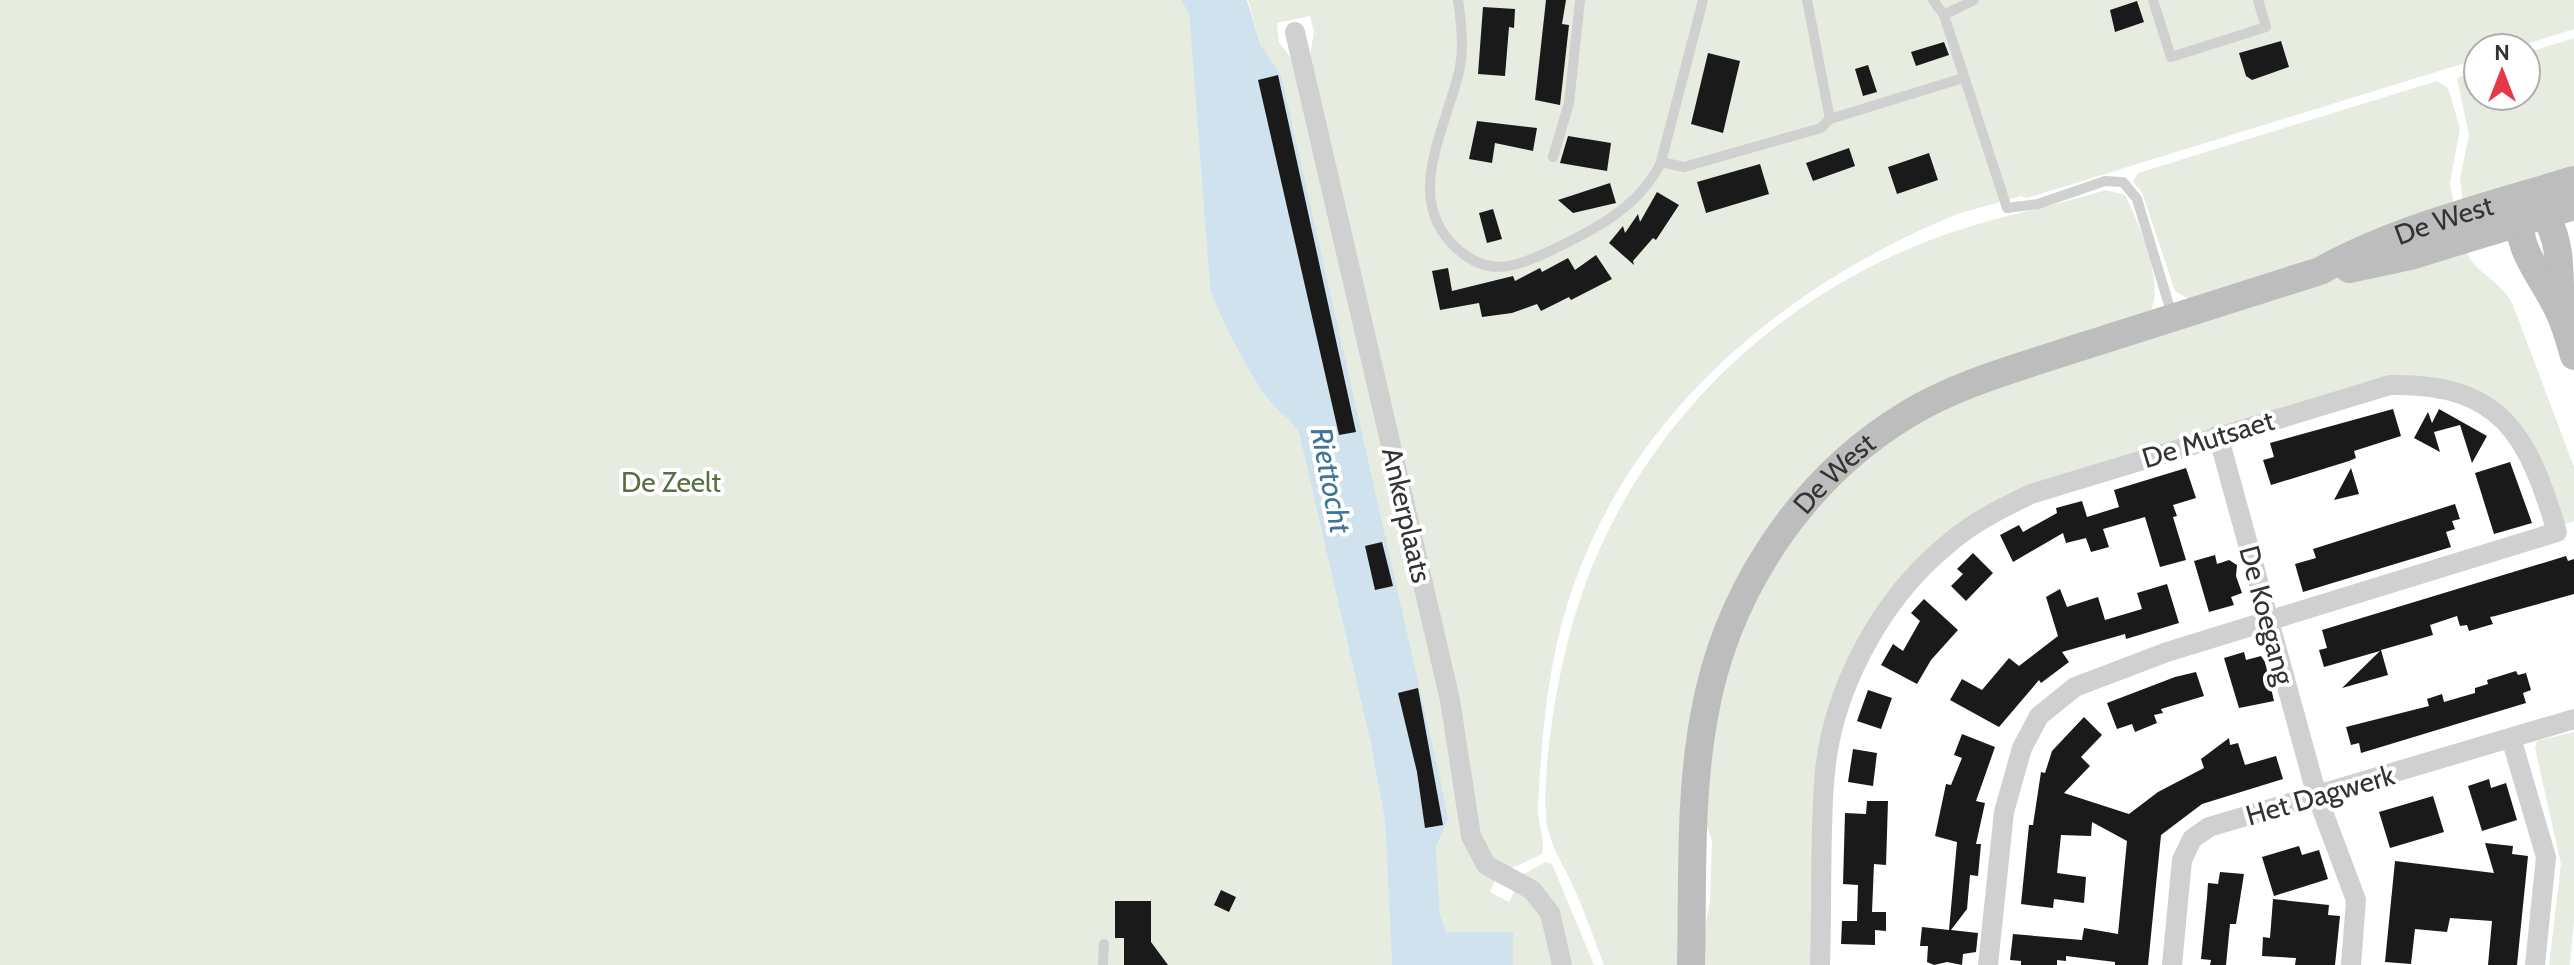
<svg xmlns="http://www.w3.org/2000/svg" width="2574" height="965" font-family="Cabin,sans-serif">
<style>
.green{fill:#e6ecdf}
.water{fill:#cfe2ee}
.building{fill:#1a1a1a}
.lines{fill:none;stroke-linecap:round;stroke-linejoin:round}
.lane{stroke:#d0d0d0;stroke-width:10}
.street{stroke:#d0d0d0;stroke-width:20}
.secondary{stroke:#bdbdbd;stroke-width:28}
.labels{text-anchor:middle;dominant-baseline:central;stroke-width:8;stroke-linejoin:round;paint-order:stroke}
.street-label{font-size:28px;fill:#333;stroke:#fff}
.park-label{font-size:28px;fill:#56703f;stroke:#fff}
.water-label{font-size:30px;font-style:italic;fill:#3f7597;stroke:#fff}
</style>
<rect width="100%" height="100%" fill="#fff"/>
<!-- green -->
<path class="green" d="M0,0h1181l8,14 21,275c9,28 43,94 63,116 10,10 19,16 26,28l72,312 14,76 7,144h-1392z
M1248,0h1326v29l-60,19h-36v11l-451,139 -6,-2c-25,8 -52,13 -76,23 -178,77 -339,215 -387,420 -13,55 -17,111 -20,168 -1,16 8,33 4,47l-32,15 -19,-9 -10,-15 -171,-789 4,-24 -4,-16 -33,7 2,19 18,24 146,636 19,105 34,71 -6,14 19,10 7,-14 23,21 18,56h-44l-1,-33h-66l-6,-18 -4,-67 12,-28 -128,-570z
M2574,38v138l-110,34 -4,-31 9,-44 -12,-57 21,-10v28h48v-43z
M2437,81l11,7 12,40 -10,55 5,29 -263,89 -17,-10 -33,-99 -9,-10 5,-9z
M2106,190l19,5c13,26 42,94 24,118l-224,82 -189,191 -56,379h-76c-10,-26 -19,-53 -31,-79 -9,-20 -22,-39 -26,-61 -7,-46 10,-145 23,-192 50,-187 192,-333 374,-398 53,-19 108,-28 162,-45z
M2464,245c8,29 37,34 49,60l61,162v54l-12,4 -25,-72 -107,-75 -460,139 -121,144 -38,304h-112l11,-65 2,-60 -9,-23 12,-113 41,-116 68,-94 65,-56 71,-39 340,-111z
M2574,732v188l-4,45h-21l12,-101 -26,-116 2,-7z
M1545,862l7,2 42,101h-26l-47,-89z"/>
<!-- water -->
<path class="water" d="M1181,0h66l14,46 20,29 159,704 8,40 -12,28 4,67 6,18h67v33h-121l-7,-144 -14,-76 -72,-312c-7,-12 -16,-18 -26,-28 -20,-22 -54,-88 -63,-116l-21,-275z"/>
<!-- building -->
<path class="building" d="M1546,0h20l-4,24 7,1 -9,80 -25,-5z
M2137,1l7,21 -29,10 -5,-22z
M1483,7l32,2 -1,19 -5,-1 -4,49 -27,-2z
M2281,41l8,26 -37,13 -6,-4 -7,-23z
M1944,42l5,13 -33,11 -5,-14z
M1708,53l32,8 -17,72 -32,-9z
M1868,65l9,27 -14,4 -8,-27z
M1278,75l78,357 -17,3 -81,-355z
M1477,121l60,7 -4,23 -38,-8 -3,20 -23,-4z
M1568,136l43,7 -4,28 -47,-8z
M1849,148l6,18 -42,15 -7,-18z
M1929,153l9,27 -41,14 -9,-27z
M1760,164l9,30 -63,19 -9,-31z
M1610,183l6,20 -43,10 -15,-13z
M1657,192l22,13 -23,35 -3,-2 -20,23 1,4 -25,-22 14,-17 2,7 13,-19 2,8z
M1493,209l9,30 -15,4 -8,-30z
M1596,255l16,24 -41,21 -2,-3 -28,14 -4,-7 -25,9 -30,4 -3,-14 -39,7 -8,-39 16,-3 4,23 61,-15 2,5 25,-13 2,4 26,-14 7,12z
M2393,409l8,27 -47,15 2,7 -7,3 -78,24 -8,-25 11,-3 -4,-14z
M2439,409l48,27 -15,27 -12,-38 -26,7 6,20 -26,-14 14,-26 4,11z
M2510,462l22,61 -38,11 -19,-61z
M2186,468l10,30 -23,7 4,11 -4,1 13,43 -26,7 -15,-50 -42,12 6,18 -18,5 -5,-14 -20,5 -3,-10 -50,29 -13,-27 19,-10 4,7 34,-19 -1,-5 26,-7 5,16 32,-10 -5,-17z
M2351,468l8,26 -25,6z
M2455,504l5,15 -8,2 3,8 -9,3 5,15 -148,45 -8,-28 21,-6 -3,-9z
M1382,542l11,44 -18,4 -10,-44z
M1973,553l20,20 -27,28 -15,-15 12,-12 -6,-5z
M2215,555l2,9 12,-4 8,5 -1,11 6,17 -11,4 3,8 -25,7 -15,-51z
M2566,556l2,5 6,-2v35l-79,22 -5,1 3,7 -24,7 -2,-6 -7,1 -3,-10 -27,9 3,10 -52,15 7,25 -46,13 38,-37 -56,16 -5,-17 8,-2 -5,-18z
M2167,584l12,39 -53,16 -1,-5 -63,18 7,10 -28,21 -2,-3 -40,47 -49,-27 12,-21 20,11 27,-32 10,8 39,-30 -12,-39 14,-8 7,18 31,-10 7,23 37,-11 -5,-16z
M1924,599l34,31 -27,30 -14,24 -36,-19 12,-21 10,7 17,-30 -9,-8z
M2244,652l2,8 15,-4 4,6 9,39 -35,7 -15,-50z
M2516,671l2,4 8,-2 5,17 -8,3 3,10 -165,50 -2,-10 -8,2 -5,-18 83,-21 -2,-7 15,-5 2,8 31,-9v-5l13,-4 -1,-4z
M2196,672l8,24 -43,13 2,4 -9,2 3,8 -22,9 -3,-8 -15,5 -10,-26 68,-26z
M1418,688l25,137 -18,3 -8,-56 -19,-79z
M1868,690l24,8 -11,31 -24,-8z
M2084,717l18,18 -21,22 9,9 -26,27 65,21 29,-22 46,-24 -3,-9 28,-21 1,7 8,-2 7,22 31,-9 7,23 -81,25 -41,31 -13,130h-33v-3l-49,-6v5l-9,-1v5h-36v-4l-11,-1 3,-26 69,6 2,-12 34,6 9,-93 -35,-19 -1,14 -30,-1 -4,38 29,4 -2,26 -30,-4 -1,9 -32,-4 8,-79h4l8,-53 4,1 7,-22z
M1962,734l33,13 -19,54 9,2 -9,41h5l-3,32 -8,-1 -3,34 -16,21 27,3 -2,19 -13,2 -1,11 -15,-3 -13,3 -7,-3 1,-16h-8l2,-19 27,3 8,-88 -22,-6 11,-52 5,1 11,-27 -8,-3z
M1853,749l24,4 -4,33 -25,-4z
M2489,779l2,9 15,-5 11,37 -35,11 -14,-45z
M2433,796l11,36 -54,16 -11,-36z
M1867,801h21l-2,64 -12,-1 -2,48h14v19l-11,-1v15l-34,-1 1,-23h15l1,-36 -15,-1 2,-71 21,1z
M2485,843l28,3 -1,8 16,2 -11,109h-29l4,-44 -42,-3 -3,14 -32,-3 -4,35 -26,-2 10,-101 99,12z
M2299,846l3,9 17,-5 9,29 -54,17 -12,-39z
M2220,872l24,2 -8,50h-6l-4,41h-16l1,-5 -10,-1 6,-61 1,-15 10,1z
M1221,890l15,7 -7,15 -15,-7z
M2273,899l56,6 -1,10 12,1 -5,49h-40l1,-7 -34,-2 1,-19 7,1z
M1115,901h36v41l17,23h-44v-27h-9z"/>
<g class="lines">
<!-- lane -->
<path class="lane" d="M1458,0c3,21 6,45 2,67 -13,62 -61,135 1,185 30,25 57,14 89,-1 44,-21 90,-44 111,-89l42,-162
M1807,0l23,119 133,-41
M1933,0l11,15 63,193 31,-4 67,-23 18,1 14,17 35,116
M2153,0l18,57 95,-30 -8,-27
M1944,15l30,-15
M1553,157l16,-54 11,-103
M1661,162l23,5 137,-39 9,-9
M1103,965l1,-21"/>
<!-- street -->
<path class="street" d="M1295,32l155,668 21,136 15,29 46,25 18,23 12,52
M2218,435l99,361 39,104 -5,65
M2511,738l35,119 -11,108
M1820,965c2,-61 0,-123 4,-183 6,-88 55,-182 124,-238 25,-22 54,-36 83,-50l359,-109c112,-2 138,50 167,147l-390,120 -92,35 -36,29 -17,32 -18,64 -16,153
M2172,965l10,-105 10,-21 17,-12 365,-108"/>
<!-- secondary -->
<g class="secondary">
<path d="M2535,204c28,25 25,72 25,107"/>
<path d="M2522,206c-11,42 23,72 38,108 6,13 10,28 14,42"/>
<path d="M2349,269l61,-13 164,-50"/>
<path id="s1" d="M1691,965c2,-82 -2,-167 13,-248 21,-123 96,-238 204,-303 49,-30 109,-46 163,-64 83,-27 166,-53 249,-79 77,-43 169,-65 254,-91"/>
</g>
</g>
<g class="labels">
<!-- street labels -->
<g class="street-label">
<text stroke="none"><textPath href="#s1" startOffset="1196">De West</textPath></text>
<text transform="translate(2208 439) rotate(-17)">De Mutsaet</text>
<text stroke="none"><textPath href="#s1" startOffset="530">De West</textPath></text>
<text transform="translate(1407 515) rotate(77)">Ankerplaats</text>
<text transform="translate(2267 615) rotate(75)">De Koegang</text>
<text transform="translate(2320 795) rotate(-16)">Het Dagwerk</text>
</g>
<!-- park labels -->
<g class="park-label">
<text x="671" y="482">De Zeelt</text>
</g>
<!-- water labels -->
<g class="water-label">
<text transform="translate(1331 480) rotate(79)">Riettocht</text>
</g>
</g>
<!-- north arrow -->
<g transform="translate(2502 72)"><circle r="38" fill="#ffffff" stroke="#adadad" stroke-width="2"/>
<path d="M0-6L14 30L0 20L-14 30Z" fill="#e63946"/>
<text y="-12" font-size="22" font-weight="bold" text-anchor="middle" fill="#333333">N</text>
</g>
</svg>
